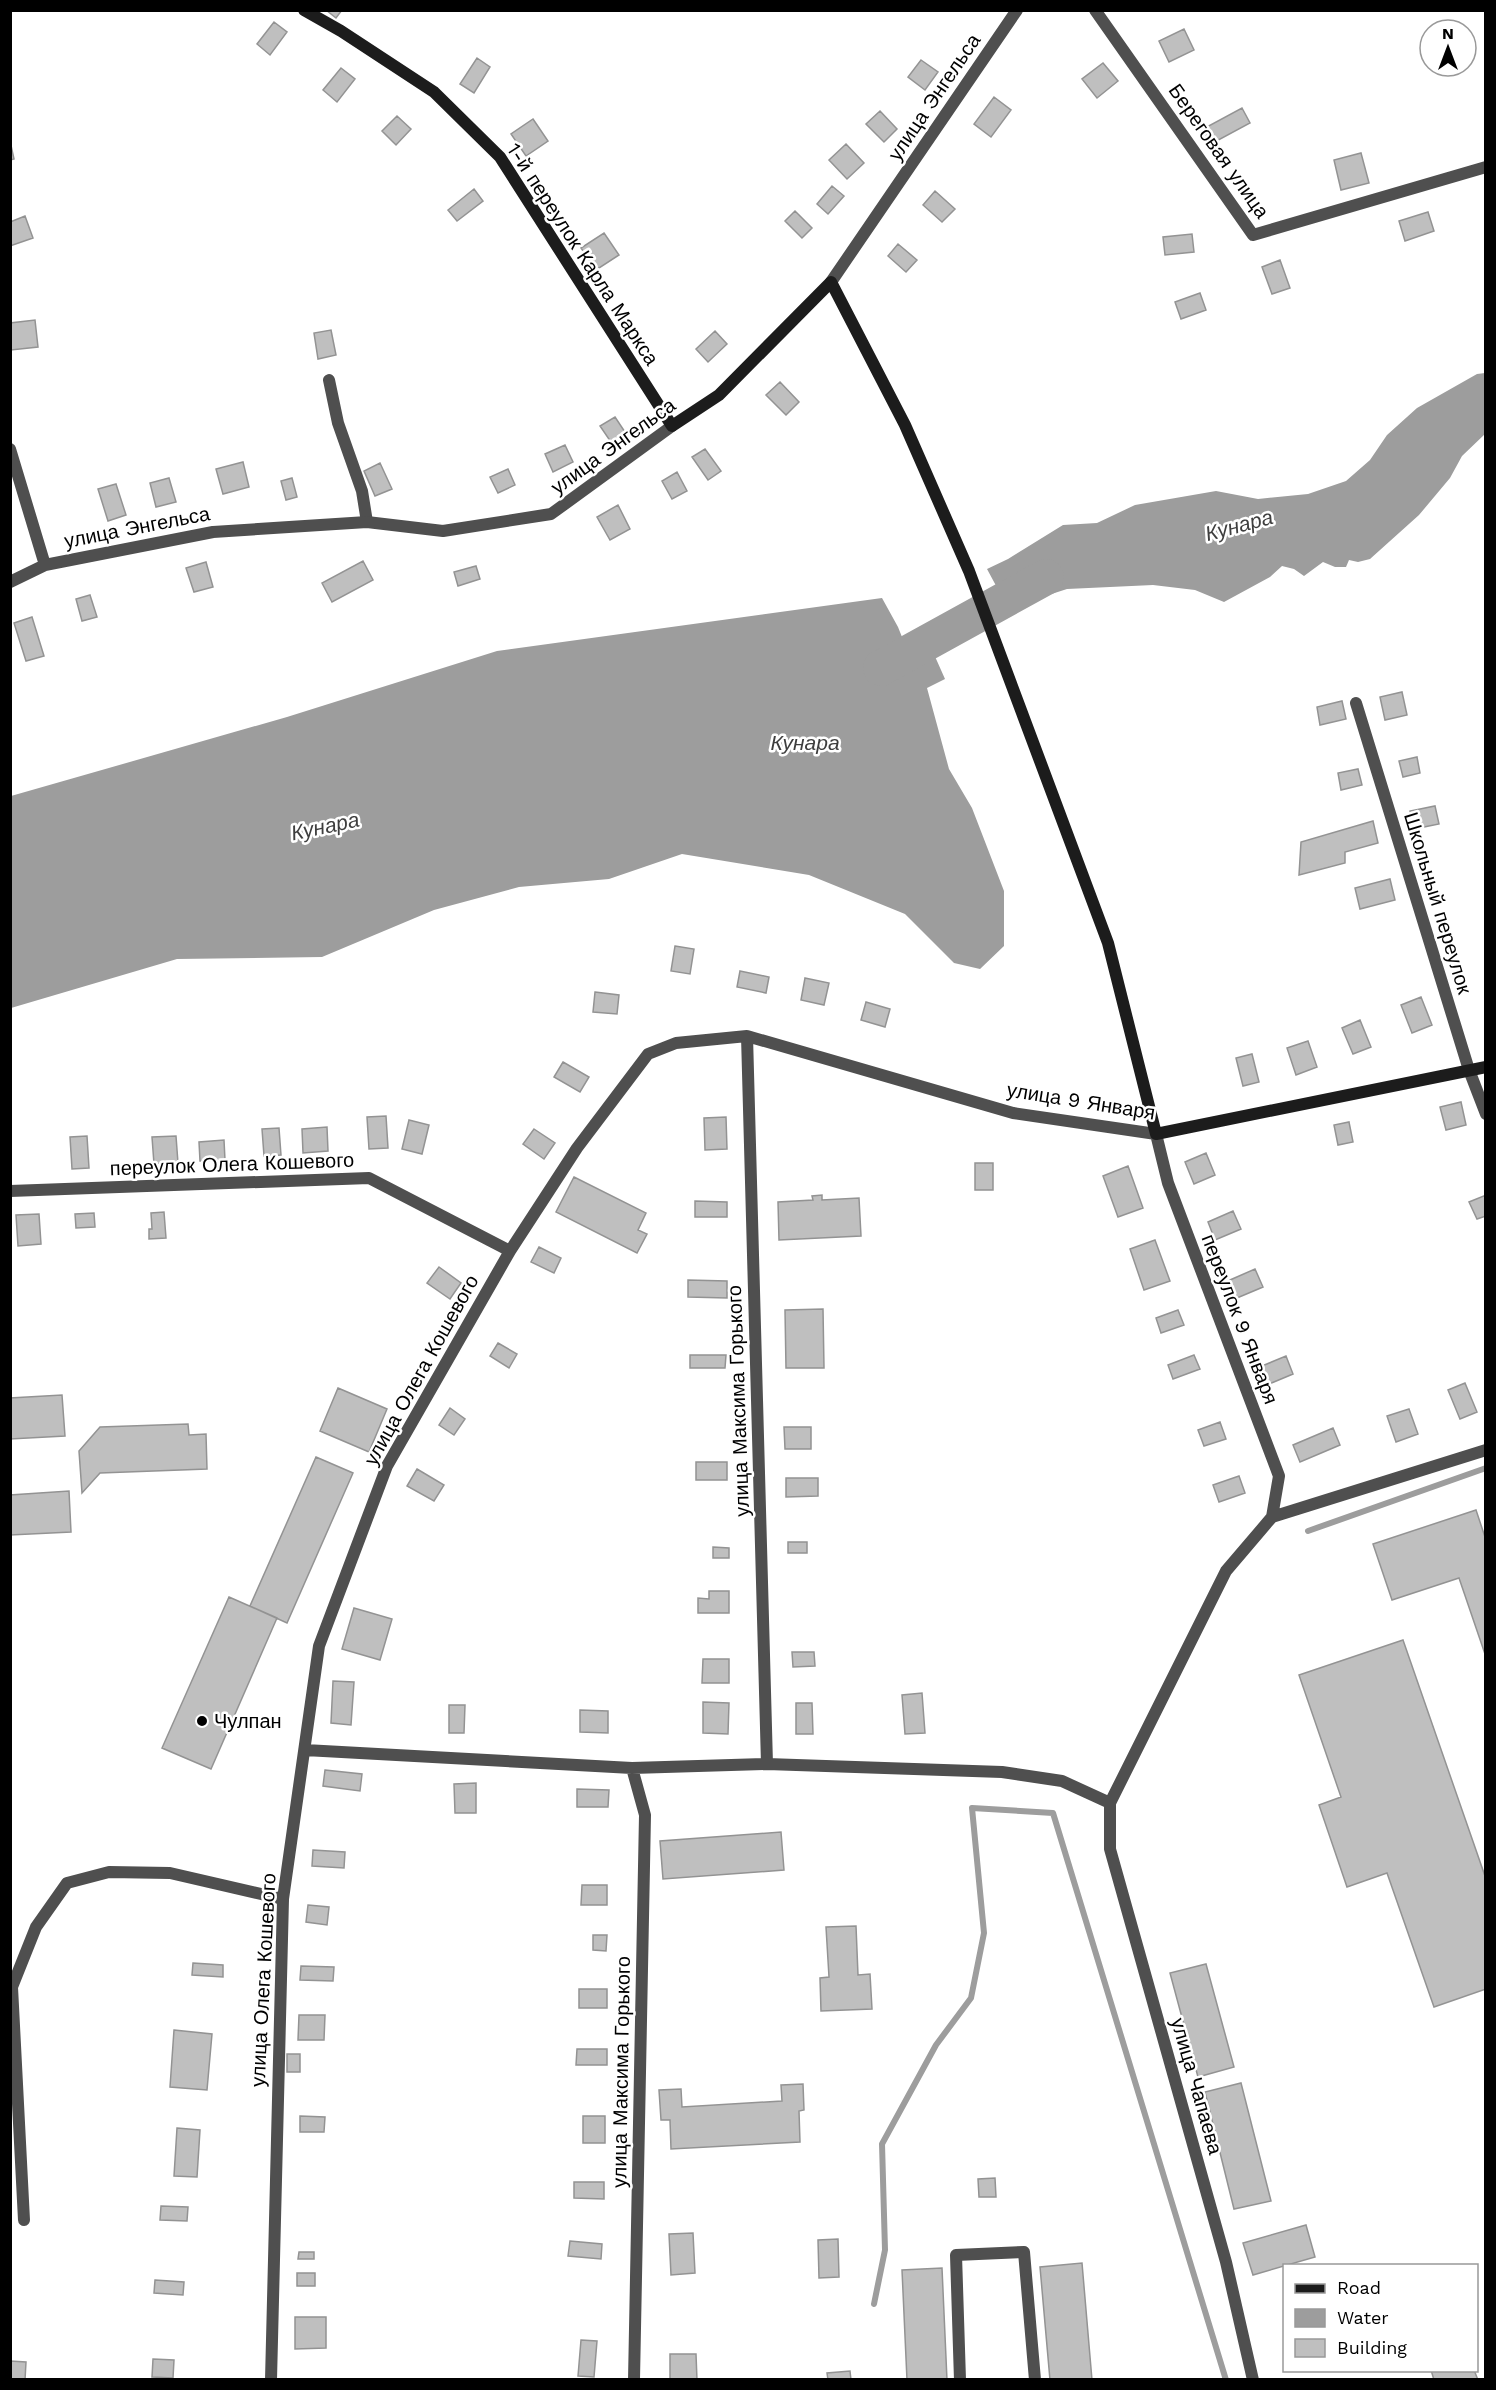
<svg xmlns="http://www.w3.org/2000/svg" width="1496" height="2390" font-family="'Work Sans',sans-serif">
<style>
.water{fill:#9d9d9d}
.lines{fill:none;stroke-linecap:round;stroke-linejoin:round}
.stream{stroke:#9d9d9d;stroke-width:6}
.river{stroke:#9d9d9d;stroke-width:36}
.building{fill:#bfbfbf;stroke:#939393;stroke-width:1.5}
.lane{stroke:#4f4f4f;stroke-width:12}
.street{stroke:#4f4f4f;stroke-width:12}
.secondary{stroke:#1c1c1c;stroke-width:12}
.poi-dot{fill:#000;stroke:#fff;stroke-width:2}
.labels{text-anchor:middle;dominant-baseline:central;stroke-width:5;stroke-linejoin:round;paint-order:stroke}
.street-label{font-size:20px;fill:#000;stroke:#fff}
.poi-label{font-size:20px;fill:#000;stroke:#fff;text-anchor:start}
.water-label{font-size:21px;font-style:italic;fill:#3e3e3e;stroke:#fff}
</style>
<rect width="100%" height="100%" fill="#fff"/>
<!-- water -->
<path class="water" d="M1485,373v61l-23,22 -12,22 -31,37 -49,44 -12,3 -9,-2 -3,7h-11l-12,-5 -19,14 -10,-7 -12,-3 -12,11 -46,25 -29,-12 -42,-5 -86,4 -59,19 -21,-39 21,-10 55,-34 34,-2 38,-18 81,-14 42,8 50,-5 38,-13 24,-21 17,-25 30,-27 60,-34z
M882,598l16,29 8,20 23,-4 16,36 -18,9 22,81 23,39 32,83v55l-24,23 -26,-6 -49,-49 -96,-39 -127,-21 -73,25 -90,8 -85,23 -112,47 -145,2 -166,49v-212l276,-79 210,-66z"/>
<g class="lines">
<!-- stream -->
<path class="stream" d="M1308,1531l178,-63
M874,2304l11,-54 -3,-106 54,-99 35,-47 13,-65 -12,-125 81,5 173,567"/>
<!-- river -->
<path class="river" d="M881,668l165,-91"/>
</g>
<!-- building -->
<path class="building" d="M326,10h16l-6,8z
M274,22l13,10 -17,23 -13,-11z
M1184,29l10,21 -25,12 -10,-21z
M477,58l13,9 -16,26 -14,-9z
M921,60l17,12 -13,18 -17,-13z
M1103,63l15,18 -21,17 -15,-19z
M341,68l14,11 -18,23 -14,-12z
M994,97l17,13 -20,27 -17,-13z
M1242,108l8,15 -39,21 -8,-15z
M880,111l17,18 -13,13 -18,-18z
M397,116l14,13 -15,16 -14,-14z
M533,119l15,22 -22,15 -15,-22z
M10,141l4,18 -4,1z
M846,144l18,19 -17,16 -18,-19z
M1361,153l8,30 -28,7 -7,-30z
M832,186l12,10 -16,18 -11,-10z
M474,189l9,12 -26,20 -9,-11z
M935,191l20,18 -13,13 -19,-17z
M795,211l17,17 -10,10 -17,-17z
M1428,212l6,19 -29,10 -6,-20z
M25,216l8,22 -23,8v-24z
M604,233l15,22 -23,15 -15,-22z
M1192,234l2,18 -29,3 -2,-18z
M898,244l19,16 -11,12 -18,-16z
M1280,260l10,28 -18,6 -10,-27z
M1200,293l6,17 -25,9 -6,-17z
M35,320l3,27 -27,3 -1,-27z
M331,330l5,25 -18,4 -4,-26z
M715,331l12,13 -19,18 -12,-13z
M780,382l19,20 -13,13 -20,-20z
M615,417l14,21 -14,10 -15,-22z
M565,445l8,17 -20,10 -8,-18z
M705,449l16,22 -13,9 -16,-23z
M243,462l6,25 -26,7 -7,-25z
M380,463l12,26 -17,7 -11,-25z
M508,469l7,16 -17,8 -8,-16z
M677,472l10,19 -15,8 -10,-18z
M169,478l7,24 -20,5 -6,-24z
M292,478l5,19 -11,3 -5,-19z
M116,484l10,31 -18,6 -10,-32z
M618,505l12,24 -20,11 -13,-23z
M363,561l10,19 -41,22 -10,-19z
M206,562l7,25 -19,5 -8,-24z
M476,566l4,13 -22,7 -4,-14z
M90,595l7,22 -15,4 -6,-22z
M32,617l12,39 -18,5 -12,-38z
M1402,692l5,23 -22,5 -5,-23z
M1342,701l4,18 -26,6 -3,-18z
M1417,757l3,16 -17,4 -4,-16z
M1358,769l4,16 -21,5 -3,-17z
M1435,806l4,18 -25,5 -4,-18z
M1373,821l5,22 -33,9v11l-46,12 2,-33z
M1390,879l5,21 -35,9 -5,-21z
M675,946l19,3 -4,25 -19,-3z
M740,971l29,6 -3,16 -29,-6z
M805,978l24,5 -5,22 -23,-5z
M595,992l24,3 -2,19 -24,-2z
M1421,997l11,28 -20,8 -11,-28z
M866,1002l24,7 -5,18 -24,-7z
M1360,1020l11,27 -18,7 -11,-26z
M1308,1041l9,26 -21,8 -9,-27z
M1252,1054l7,28 -16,4 -7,-28z
M563,1062l26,15 -9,15 -26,-15z
M1461,1102l5,23 -20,5 -6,-23z
M386,1116l2,32 -19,1 -2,-32z
M726,1117l1,32 -22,1 -1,-32z
M409,1120l20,5 -7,29 -20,-5z
M1349,1122l4,20 -15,3 -4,-20z
M327,1127l1,24 -25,2 -1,-24z
M279,1128l2,27 -17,1 -2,-27z
M534,1129l21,14 -11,16 -21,-15z
M87,1136l2,32 -17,1 -2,-32z
M176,1136l2,27 -24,1 -2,-27z
M224,1140l1,20 -25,1 -1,-19z
M1206,1153l9,22 -21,9 -9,-22z
M975,1163h18v27h-18z
M1128,1166l15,42 -25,9 -15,-41z
M574,1177l72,36 -8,17 9,4 -10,19 -81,-41z
M822,1195v5l37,-2 2,38 -82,4 -1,-38 35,-2 -1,-4z
M1486,1195v21l-9,3 -8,-17z
M695,1201l32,1v15h-32z
M1233,1211l8,18 -26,11 -7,-18z
M164,1212l2,26 -17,1v-10h3l-1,-16z
M94,1213l1,14 -19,1 -1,-14z
M39,1214l2,30 -23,2 -2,-31z
M1155,1240l15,41 -26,9 -14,-41z
M539,1247l22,11 -7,15 -23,-11z
M439,1267l22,16 -11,16 -23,-16z
M1255,1269l8,18 -26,11 -7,-18z
M688,1280l39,1v17l-39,-1z
M823,1309l1,59h-38l-1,-58z
M1178,1310l6,15 -23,8 -5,-15z
M498,1343l19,11 -8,14 -19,-12z
M690,1355h36l-1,13h-35z
M1194,1355l6,14 -27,10 -5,-14z
M1286,1356l7,18 -24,10 -7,-18z
M1465,1383l12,29 -17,7 -12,-29z
M338,1388l49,21 -18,43 -49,-21z
M62,1395l3,41 -55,3v-41z
M450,1408l15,11 -11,16 -15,-10z
M1409,1409l9,25 -22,8 -9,-26z
M1220,1422l6,17 -22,7 -6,-16z
M188,1424l1,11 17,-1 1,35 -107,4 -18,20 -3,-42 21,-24z
M784,1427h27v22h-26z
M1333,1428l7,17 -40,17 -7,-17z
M316,1457l37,16 -66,150 -37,-17z
M696,1462h31v18h-31z
M417,1469l27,16 -10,16 -27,-15z
M1239,1476l6,17 -26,9 -6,-17z
M786,1478h32v18l-32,1z
M69,1491l2,41 -61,3v-40z
M1476,1510l10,30v117l-27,-79 -67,22 -19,-56z
M788,1542h19v11h-19z
M713,1547l16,1v10h-16z
M709,1591h20v22h-31v-15l11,1z
M229,1597l48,21 -66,151 -49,-21z
M354,1608l38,11 -12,41 -38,-11z
M1403,1640l83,239v110l-52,18 -47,-134 -40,14 -28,-82 22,-8 -42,-122z
M792,1652h22l1,14 -22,1z
M703,1659h26v24h-27z
M333,1681l21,1 -3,43 -20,-2z
M922,1693l3,40 -20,1 -3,-39z
M703,1702l26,1 -1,31 -25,-1z
M796,1703h16l1,31h-17z
M449,1705h16l-1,28h-15z
M580,1710l28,1v22l-28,-1z
M325,1770l37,4 -2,17 -37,-5z
M476,1783v30h-21l-1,-29z
M577,1789l32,1 -1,17h-31z
M781,1832l3,38 -121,9 -3,-38z
M313,1850l32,2 -1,16 -32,-2z
M582,1885h25v20h-26z
M308,1905l21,2 -2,18 -21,-3z
M856,1926l2,49 12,-1 2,35 -51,2 -1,-33 9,-1 -3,-50z
M593,1935h14l-1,16 -13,-1z
M193,1963l30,2v12l-31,-2z
M1206,1964l28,103 -36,10 -28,-104z
M301,1966l33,1 -1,14 -33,-1z
M579,1989h28v19h-28z
M299,2015h26l-1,25h-26z
M174,2030l38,4 -5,56 -37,-3z
M577,2049h30v16h-31z
M287,2054h13v18h-13z
M1241,2083l30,118 -37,8 -29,-117z
M803,2084l1,26 -5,1 1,31 -129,7 -1,-29h-9l-2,-30 22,-1 1,18 100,-6 -1,-16z
M300,2116l25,1 -1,15h-24z
M583,2116h22v27h-22z
M177,2128l23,2 -3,47 -23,-1z
M995,2178l1,19h-17l-1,-18z
M574,2182h30v17l-30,-1z
M161,2206l27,1 -1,14 -27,-1z
M1306,2225l9,32 -62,18 -10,-32z
M693,2233l2,40 -24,2 -2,-41z
M838,2239l1,38 -20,1 -1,-38z
M570,2241l32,3 -1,15 -33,-3z
M299,2252h15v7h-16z
M1082,2263l10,117h-42l-10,-113z
M942,2268l5,112h-40l-5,-110z
M297,2273h18v13h-18z
M155,2280l29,2 -1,13 -29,-2z
M295,2317h31v31l-31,1z
M581,2340l16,1 -3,36 -16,-1z
M670,2354h26l1,26h-27z
M153,2359l21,1 -1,18 -21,-1z
M10,2361l16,1 -1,18h-15z
M1431,2370h43l4,10h-44z
M850,2371l1,9h-23l-1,-7z"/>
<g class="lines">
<!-- lane -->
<path class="lane" d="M329,380l9,43 24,68 5,31
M24,2220l-12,-233 24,-60 31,-44 42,-11 61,1 113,26
M960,2380l-4,-125 68,-3 11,128"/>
<!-- street -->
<path class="street" d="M1095,10l158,225 233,-68
M831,282l186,-272
M10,449l35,116
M10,582l35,-17 168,-33 154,-10 76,9 108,-17 121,-88
M1356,703l113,367 17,44
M747,1036l20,728
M10,1191l359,-13 141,73
M1272,1517l214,-67
M305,1750l327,18 135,-4 235,8 60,9 48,22
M632,1768l13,47 -11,565
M271,2380l12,-481 36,-253 68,-180 123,-215 67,-103 71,-94 28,-11 71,-7 266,77 143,21 12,49 111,293 -7,41
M1253,2380l-27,-118 -116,-413v-46l116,-232 46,-54"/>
<!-- secondary -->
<path class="secondary" d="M304,10l37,21 93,61 66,65 172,269 47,-31 112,-113 74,143 64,146 139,372 48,191 330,-67"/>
</g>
<!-- markers -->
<circle class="poi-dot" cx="202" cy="1721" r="6"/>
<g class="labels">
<!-- street labels -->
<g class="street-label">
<text transform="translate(934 97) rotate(-56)">улица Энгельса</text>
<text transform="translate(1219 151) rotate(55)">Береговая улица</text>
<text transform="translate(583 254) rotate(57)">1-й переулок Карла Маркса</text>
<text transform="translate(613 446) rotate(-36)">улица Энгельса</text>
<text transform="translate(137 527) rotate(-11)">улица Энгельса</text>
<text transform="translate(1438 903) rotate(73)">Школьный переулок</text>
<text transform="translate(1081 1101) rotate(9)">улица 9 Января</text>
<text transform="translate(232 1164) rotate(-2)">переулок Олега Кошевого</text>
<text transform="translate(1240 1319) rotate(69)">переулок 9 Января</text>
<text transform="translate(421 1370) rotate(-61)">улица Олега Кошевого</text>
<text transform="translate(738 1401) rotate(-92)">улица Максима Горького</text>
<text transform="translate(263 1980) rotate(-87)">улица Олега Кошевого</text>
<text transform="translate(621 2072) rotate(-89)">улица Максима Горького</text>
<text transform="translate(1197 2086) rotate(74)">улица Чапаева</text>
</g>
<!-- poi labels -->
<g class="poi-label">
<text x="214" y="1721">Чулпан</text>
</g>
<!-- water labels -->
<g class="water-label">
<text transform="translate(1239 525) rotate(-15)">Кунара</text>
<text x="805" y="742">Кунара</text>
<text transform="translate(325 826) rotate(-12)">Кунара</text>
</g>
</g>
<!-- border -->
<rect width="1496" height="2390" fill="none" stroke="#000000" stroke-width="24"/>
<!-- legend -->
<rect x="1283" y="2264" width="195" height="108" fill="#ffffff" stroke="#999999" stroke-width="1.5"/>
<rect x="1295" y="2284" width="30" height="9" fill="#1c1c1c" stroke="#999999" stroke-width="1.5"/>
<text x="1337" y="2294" font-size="18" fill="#000000">Road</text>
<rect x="1295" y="2309" width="30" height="18" fill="#9d9d9d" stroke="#999999" stroke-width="1.5"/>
<text x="1337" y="2324" font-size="18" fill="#000000">Water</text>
<rect x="1295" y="2339" width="30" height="18" fill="#bfbfbf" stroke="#999999" stroke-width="1.5"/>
<text x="1337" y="2354" font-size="18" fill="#000000">Building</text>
<!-- north arrow -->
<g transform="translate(1448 48)"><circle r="28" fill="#ffffff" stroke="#999999" stroke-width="1.5"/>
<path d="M0-4.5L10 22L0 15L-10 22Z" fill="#000000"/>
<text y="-9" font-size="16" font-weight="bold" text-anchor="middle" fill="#000000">N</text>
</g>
</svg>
